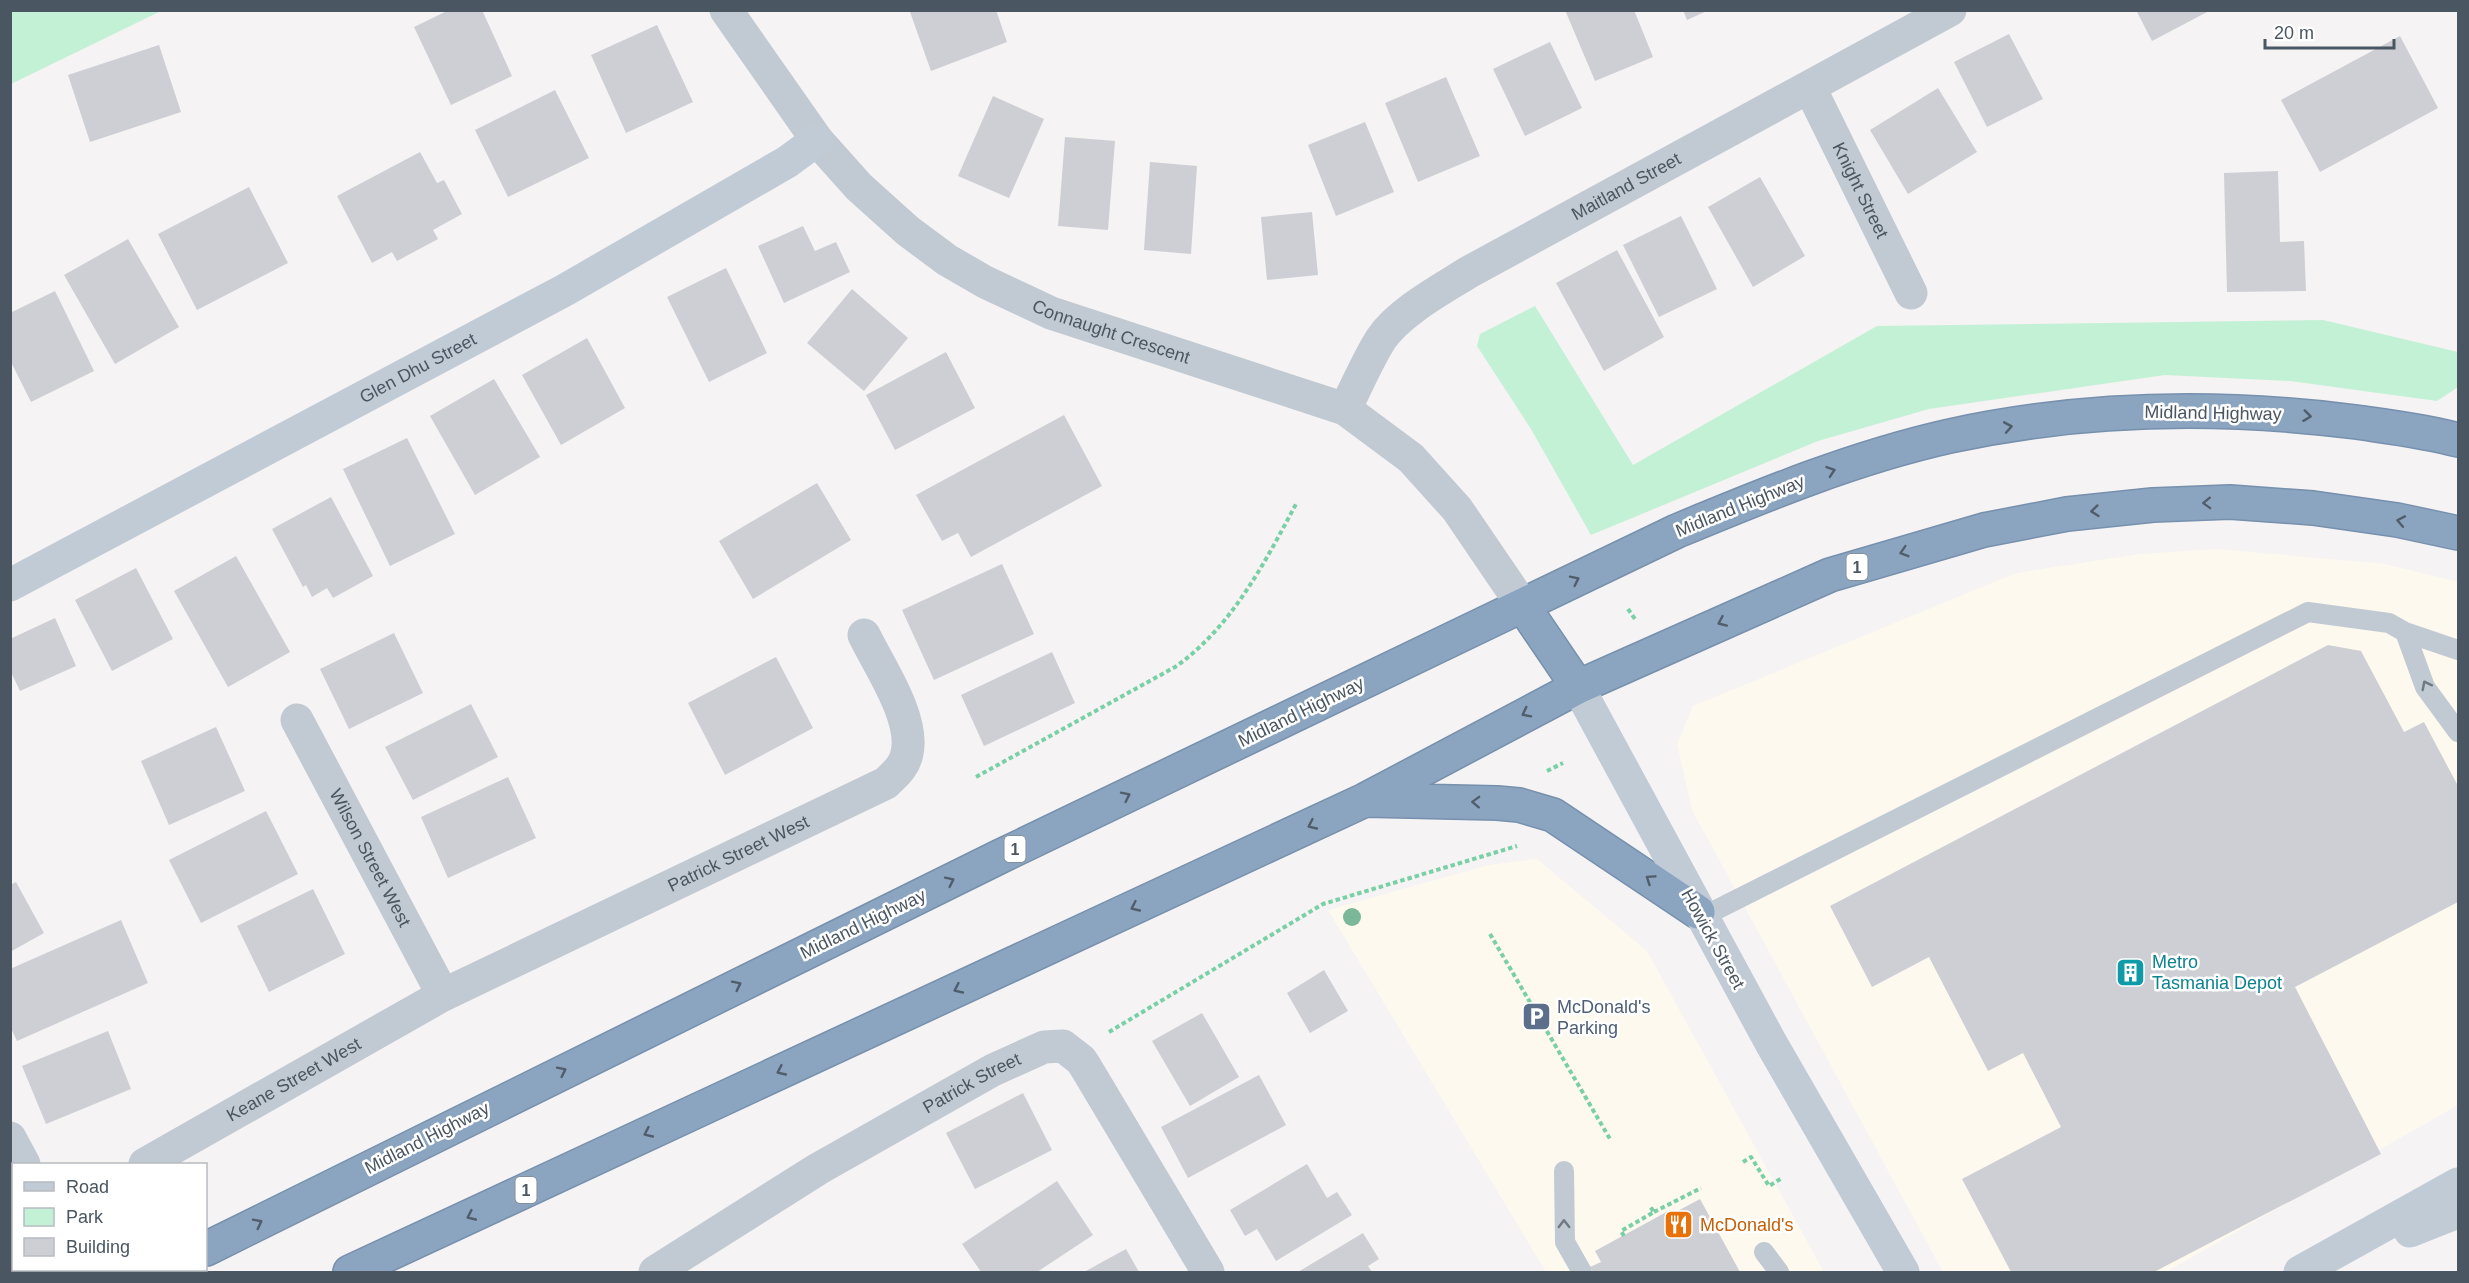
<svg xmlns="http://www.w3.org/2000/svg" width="2469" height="1283" font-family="Helvetica,sans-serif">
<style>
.commercial{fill:#fdf9ef}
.green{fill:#c3f1d5}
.building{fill:#cdcfd5}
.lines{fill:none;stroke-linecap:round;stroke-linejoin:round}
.highway-casing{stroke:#7690ad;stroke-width:36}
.path{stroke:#7ad0a6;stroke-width:4;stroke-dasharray:4.5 3;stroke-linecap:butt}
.lane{stroke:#c1cad2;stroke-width:20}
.street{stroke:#c1cad2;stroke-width:33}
.secondary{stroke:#c1cbd6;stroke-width:33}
.highway{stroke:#8ba5c1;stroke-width:33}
.tree{fill:#7bb799}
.oneway{stroke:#505e6b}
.oneway2{stroke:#6e7983}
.labels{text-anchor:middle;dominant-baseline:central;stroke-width:5;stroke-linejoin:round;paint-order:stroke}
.shield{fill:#fff;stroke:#808990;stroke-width:1.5}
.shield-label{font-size:16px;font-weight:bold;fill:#4a5661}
.street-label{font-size:18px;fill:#4a5661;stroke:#fff}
.culture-label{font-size:18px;fill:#0d838f;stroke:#fff;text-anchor:start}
.service-label{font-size:18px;fill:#4e5e75;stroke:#fff;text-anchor:start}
.food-label{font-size:18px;fill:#c56008;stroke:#fff;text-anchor:start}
</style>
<rect width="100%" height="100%" fill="#f5f3f3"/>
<!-- commercial -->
<path class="commercial" d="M2217,549l168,15 73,18v523l-292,167h-223l-251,-462 -15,-66 16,-38 323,-133 124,-19z
M1537,859l110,92 177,321h-278l-218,-362 160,-45z"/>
<!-- green -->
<path class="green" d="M11,10h150v1l-150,73z
M1535,306l98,159 244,-139 446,-6 135,32v35l-21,14 -147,-20 -125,-6 -236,34 -111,32 -227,94 -60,-106 -54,-83 3,-12z"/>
<!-- building -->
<path class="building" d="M449,10h33l30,66 -61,29 -37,-78z
M915,10h81l11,32 -76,29 -21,-59z
M1565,10h69l19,47 -58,24z
M1683,10h26l-22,10z
M2136,10h75l-59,31z
M657,25l36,77 -67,31 -35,-78z
M2009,34l34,65 -56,28 -33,-65z
M2400,36l38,72 -118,64 -39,-72z
M1550,42l32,66 -57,28 -32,-67z
M159,45l22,67 -91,30 -22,-67z
M1446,77l34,79 -62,26 -33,-79z
M1938,88l39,64 -69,42 -38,-64z
M555,90l34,68 -81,39 -33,-67z
M993,96l51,23 -35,79 -51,-22z
M1365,122l29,70 -58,24 -28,-71z
M1065,137l50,4 -7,89 -50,-4z
M420,152l17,31 7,-3 18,34 -29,16 5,9 -41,22 -5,-9 -20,11 -35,-67z
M1150,162l47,4 -6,88 -47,-4z
M2278,171l2,71 24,-1 2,50 -79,1 -3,-119z
M1760,177l45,79 -52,31 -45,-80z
M249,187l39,76 -91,47 -39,-76z
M1312,212l6,63 -51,5 -6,-63z
M1681,216l36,73 -58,28 -36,-72z
M803,226l12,25 21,-9 14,30 -66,31 -26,-57z
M128,239l51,88 -64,37 -51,-89z
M1617,250l47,87 -60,34 -48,-88z
M726,268l41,85 -58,29 -42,-85z
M852,289l56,49 -44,53 -57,-48z
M55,291l39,80 -63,31 -21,-42v-47z
M587,338l38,70 -64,37 -39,-70z
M946,352l29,56 -80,42 -29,-55z
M494,379l46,78 -65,38 -45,-79z
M1064,415l38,71 -131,71 -13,-24 -16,8 -26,-46z
M407,438l48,96 -65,32 -47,-97z
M817,483l34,57 -98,59 -34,-58z
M331,497l42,79 -40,22 -6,-10 -15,9 -6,-12 -3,2 -31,-58z
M236,556l54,96 -62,35 -54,-96z
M1002,564l32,70 -100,46 -32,-70z
M136,568l37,71 -61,32 -37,-71z
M55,618l21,48 -56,25 -10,-21v-31z
M394,633l29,60 -74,36 -29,-60z
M2328,645l33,6 43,81 20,-10 34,64v116l-163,85 86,167 -227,118h-143l-49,-93 99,-52 -38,-74 -35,18 -59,-114 -57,30 -42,-81z
M1052,652l23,51 -91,43 -23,-51z
M776,657l37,71 -88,47 -37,-72z
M471,704l27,53 -85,43 -28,-53z
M216,727l29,64 -76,34 -28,-64z
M508,777l28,61 -88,40 -27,-61z
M266,811l32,63 -97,49 -32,-63z
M16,882l28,51 -34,19v-67z
M313,889l32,65 -76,38 -32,-66z
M121,920l27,63 -131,58 -7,-15v-57z
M1324,970l24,41 -38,22 -23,-40z
M1202,1013l37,64 -49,29 -38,-65z
M108,1031l23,58 -85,35 -24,-58z
M1259,1075l27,50 -98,53 -27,-51z
M1023,1093l29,57 -77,39 -29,-56z
M1307,1164l20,34 10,-6 15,23 -76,46 -19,-32 -12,7 -15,-26z
M1057,1181l36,54 -56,37h-56l-19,-28z
M1700,1199l40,73h-147l-3,-5 11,-5 -6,-11 75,-41 2,4z
M1363,1233l16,26 -11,7 4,6h-74z
M1126,1249l13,23h-55z"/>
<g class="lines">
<defs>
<path id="highway" d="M1523,606l55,81
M1366,800l131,3 22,2 34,10 145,97
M206,1249l793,-392 678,-326c89,-37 179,-74 273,-95 133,-29 272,-31 406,-14 34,5 69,9 102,18
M158,1272l6,-2
M350,1272l1015,-472 213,-113 252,-112 154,-45 83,-16 86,-9 77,-3 83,6 84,12 61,13"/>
</defs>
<!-- highway casing -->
<use href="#highway" class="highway-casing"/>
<!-- path -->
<path class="path" d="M1628,609l7,10
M1547,771l16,-8
M976,777l199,-110c56,-39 89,-103 121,-163
M1490,934l120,205
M1109,1032l214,-128 194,-58
M1743,1162l8,-5 18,29 13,-8
M1654,1212l47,-24
M1624,1236l-3,-5 33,-19 -5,-7"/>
<!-- lane -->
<path class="lane" d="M2405,632l20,55 33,45
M1702,917l606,-305 81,11 16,9 53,18
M1564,1171l1,71 17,30
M1764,1252l15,20"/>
<!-- street -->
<g class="street">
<path id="s1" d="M726,10l91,130 42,47 49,44 39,29 38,22 66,31 294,96 66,49 46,51 66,97"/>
<path id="s2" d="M1810,88l101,205"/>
<path id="s3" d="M1345,409c12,-23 22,-48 36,-70 18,-27 61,-50 88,-67l481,-262"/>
<path id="s4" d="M297,720l146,275"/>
<path d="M10,1138l14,26"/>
<path id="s5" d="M145,1164l298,-169 443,-212c9,-9 19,-17 21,-30 8,-35 -28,-87 -43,-118"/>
<path id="s6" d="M655,1272l163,-103 175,-99 51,-23 19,-1 18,14 4,6 123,206"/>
</g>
<!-- secondary -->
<g class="secondary">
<path id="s7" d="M10,585l555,-295 222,-128 30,-22"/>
<path d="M1578,687l193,356 132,229"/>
<path d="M2410,1231l48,-19"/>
<path d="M2300,1272l158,-88"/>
</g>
<!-- highway -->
<use href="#highway" class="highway"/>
</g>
<!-- trees -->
<circle class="tree" cx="1352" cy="917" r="9"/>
<!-- one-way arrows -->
<defs><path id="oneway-chevron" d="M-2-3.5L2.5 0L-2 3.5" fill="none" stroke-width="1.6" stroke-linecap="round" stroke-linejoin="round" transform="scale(1.5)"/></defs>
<g class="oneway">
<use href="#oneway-chevron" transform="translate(2307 416) rotate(7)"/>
<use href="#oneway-chevron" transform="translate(2008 427) rotate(-10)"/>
<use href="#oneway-chevron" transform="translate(1831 471) rotate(-19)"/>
<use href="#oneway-chevron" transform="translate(2207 503) rotate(178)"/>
<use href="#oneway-chevron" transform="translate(2095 511) rotate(174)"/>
<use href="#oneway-chevron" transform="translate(2401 521) rotate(-169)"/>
<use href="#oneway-chevron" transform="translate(1904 552) rotate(163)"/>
<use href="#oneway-chevron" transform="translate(1575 580) rotate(-26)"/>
<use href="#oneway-chevron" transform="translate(1722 622) rotate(156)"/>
<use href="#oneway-chevron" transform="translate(1526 713) rotate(153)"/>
<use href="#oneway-chevron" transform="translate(1126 796) rotate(-26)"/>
<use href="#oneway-chevron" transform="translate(1476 802) rotate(-178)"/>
<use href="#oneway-chevron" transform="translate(1312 825) rotate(155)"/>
<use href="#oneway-chevron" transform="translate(1650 879) rotate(-146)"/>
<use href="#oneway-chevron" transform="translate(950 881) rotate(-26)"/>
<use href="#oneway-chevron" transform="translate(1135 907) rotate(155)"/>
<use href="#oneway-chevron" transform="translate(737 985) rotate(-26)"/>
<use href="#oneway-chevron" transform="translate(958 989) rotate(155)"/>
<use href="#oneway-chevron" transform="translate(562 1071) rotate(-26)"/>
<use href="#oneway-chevron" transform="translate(781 1071) rotate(155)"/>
<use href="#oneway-chevron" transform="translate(648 1133) rotate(155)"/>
<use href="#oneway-chevron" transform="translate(471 1216) rotate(155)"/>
<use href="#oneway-chevron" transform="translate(258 1223) rotate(-27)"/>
</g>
<g class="oneway2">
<use href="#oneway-chevron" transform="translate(2426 685) rotate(-117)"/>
<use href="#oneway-chevron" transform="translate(1564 1224) rotate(-91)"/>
</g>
<!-- icons -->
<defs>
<symbol id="building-square" viewBox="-11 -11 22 22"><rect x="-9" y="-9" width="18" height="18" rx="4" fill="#0f9aa8" stroke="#fff"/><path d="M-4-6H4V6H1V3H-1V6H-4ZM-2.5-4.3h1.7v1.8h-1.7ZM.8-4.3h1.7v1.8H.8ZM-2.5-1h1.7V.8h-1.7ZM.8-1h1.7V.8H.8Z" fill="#fff"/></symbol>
<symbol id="parking-square" viewBox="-11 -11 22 22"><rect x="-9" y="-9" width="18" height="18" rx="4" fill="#5c6f8a" stroke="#fff"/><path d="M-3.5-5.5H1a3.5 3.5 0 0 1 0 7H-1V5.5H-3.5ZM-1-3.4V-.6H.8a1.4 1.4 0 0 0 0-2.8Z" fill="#fff"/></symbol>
<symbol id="restaurant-square" viewBox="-11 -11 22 22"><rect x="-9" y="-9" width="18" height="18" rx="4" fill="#e8710a" stroke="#fff"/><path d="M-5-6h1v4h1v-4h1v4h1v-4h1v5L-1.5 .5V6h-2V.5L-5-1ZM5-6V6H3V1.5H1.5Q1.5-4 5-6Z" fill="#fff"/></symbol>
</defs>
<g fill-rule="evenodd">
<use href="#building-square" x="2114" y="956" width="33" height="33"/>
<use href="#parking-square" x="1520" y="1000" width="33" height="33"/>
<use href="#restaurant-square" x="1662" y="1208" width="33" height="33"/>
</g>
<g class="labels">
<!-- shield labels -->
<g class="shield">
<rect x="1846.5" y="554" width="21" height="26" rx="4.5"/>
<rect x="1004.5" y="836" width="21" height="26" rx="4.5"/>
<rect x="515.5" y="1177" width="21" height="26" rx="4.5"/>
</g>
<g class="shield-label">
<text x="1857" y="567">1</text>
<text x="1015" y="849">1</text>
<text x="526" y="1190">1</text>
</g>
<!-- street labels -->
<g class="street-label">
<text stroke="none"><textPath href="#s3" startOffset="369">Maitland Street</textPath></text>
<text stroke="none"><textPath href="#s2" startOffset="114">Knight Street</textPath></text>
<text stroke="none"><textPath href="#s1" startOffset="516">Connaught Crescent</textPath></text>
<text stroke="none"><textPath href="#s7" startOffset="462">Glen Dhu Street</textPath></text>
<text transform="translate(2213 413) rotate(1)">Midland Highway</text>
<text transform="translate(1740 506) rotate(-22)">Midland Highway</text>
<text transform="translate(1301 712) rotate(-26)">Midland Highway</text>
<text stroke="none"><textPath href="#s5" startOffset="670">Patrick Street West</textPath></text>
<text stroke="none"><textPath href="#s4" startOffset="156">Wilson Street West</textPath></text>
<text transform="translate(863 924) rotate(-26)">Midland Highway</text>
<text transform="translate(1713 939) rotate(61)">Howick Street</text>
<text stroke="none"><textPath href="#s5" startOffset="171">Keane Street West</textPath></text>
<text stroke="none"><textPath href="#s6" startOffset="369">Patrick Street</textPath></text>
<text transform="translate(427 1138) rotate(-27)">Midland Highway</text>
</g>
<!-- culture labels -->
<g class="culture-label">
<text x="2152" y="962">Metro<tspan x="2152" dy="21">Tasmania Depot</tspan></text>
</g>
<!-- service labels -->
<g class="service-label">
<text x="1557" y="1007">McDonald's<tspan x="1557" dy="21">Parking</tspan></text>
</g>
<!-- food labels -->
<g class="food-label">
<text x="1700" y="1225">McDonald's</text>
</g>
</g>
<!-- border -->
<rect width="2469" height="1283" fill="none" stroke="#4a5661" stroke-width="24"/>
<!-- legend -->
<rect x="12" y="1163" width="195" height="108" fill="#ffffff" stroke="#b7bbc0" stroke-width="1.5"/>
<rect x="24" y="1182" width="30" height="9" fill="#c1cbd6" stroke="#b7bbc0" stroke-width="1.5"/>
<text x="66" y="1193" font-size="18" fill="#4a5661">Road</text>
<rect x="24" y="1208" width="30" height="18" fill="#c3f1d5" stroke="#b7bbc0" stroke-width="1.5"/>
<text x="66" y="1223" font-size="18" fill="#4a5661">Park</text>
<rect x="24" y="1238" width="30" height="18" fill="#cdcfd5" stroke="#b7bbc0" stroke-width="1.5"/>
<text x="66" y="1253" font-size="18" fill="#4a5661">Building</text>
<!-- scale -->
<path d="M2265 39v9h129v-9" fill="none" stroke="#4a5661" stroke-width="3"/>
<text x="2274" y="39" font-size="18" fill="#4a5661" stroke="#ffffff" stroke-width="4.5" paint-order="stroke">20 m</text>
</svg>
